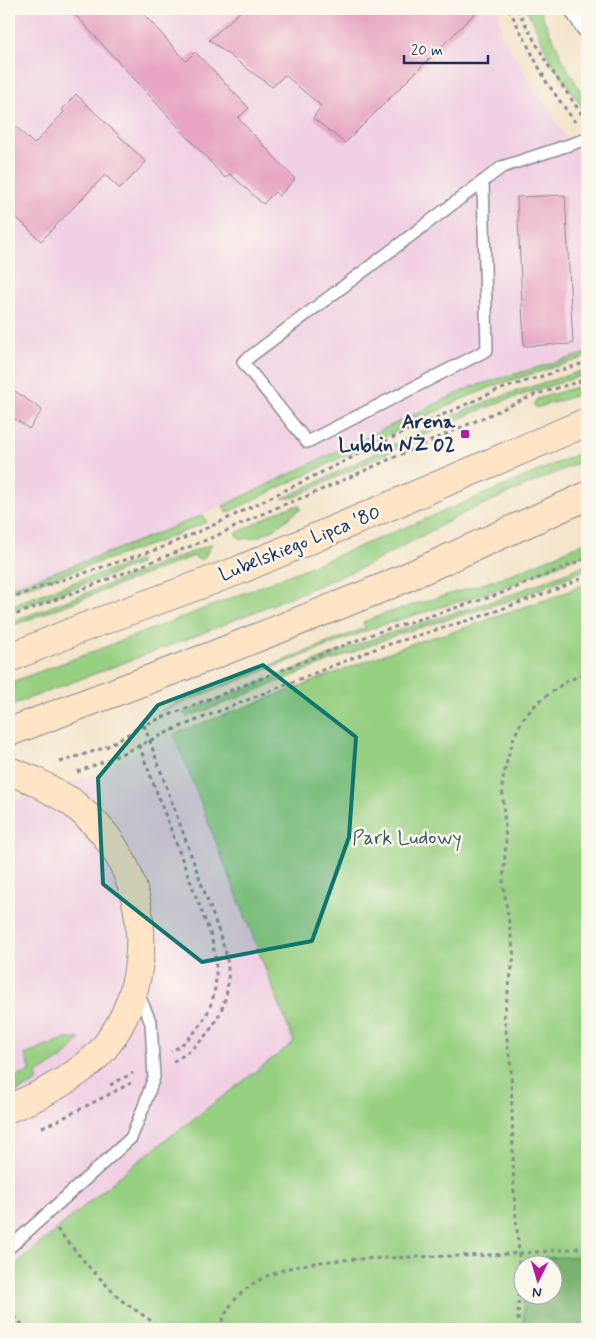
<svg xmlns="http://www.w3.org/2000/svg" width="596" height="1338" font-family="Mynerve,sans-serif">
<style>
.built{fill:#f1d0e4}
.green{fill:#98d082;stroke:#5a8070;fill-rule:evenodd}
.forest{fill:#7ab270;stroke:#4a7067}
.building{fill:#e7a5c3}
.lines{fill:none;stroke-linecap:round;stroke-linejoin:round}
.lane-casing{stroke:#888a94;stroke-width:14}
.street-casing{stroke:#888a94;stroke-width:25}
.secondary-casing{stroke:#888a94;stroke-width:30}
.path{stroke:#888a94;stroke-width:3;stroke-dasharray:4 4;stroke-linecap:butt}
.lane{stroke:#fff;stroke-width:11}
.street{stroke:#fff;stroke-width:22}
.secondary{stroke:#ffe4c6;stroke-width:28}
.secondary-bridge-casing{stroke:#888a94;stroke-width:30;stroke-linecap:butt}
.secondary-bridge{stroke:#ffe4c6;stroke-width:28}
.marked{fill:#0f766e;fill-opacity:0.2;stroke:#0f766e;stroke-width:4;stroke-linejoin:round}
.poi-dot{fill:#b5179e;stroke:#fbf7ec;stroke-width:2}
.labels{text-anchor:middle;dominant-baseline:central;stroke-width:5;stroke-linejoin:round;paint-order:stroke}
.poi-label{font-size:20px;font-weight:bold;fill:#1b2f5e;stroke:#fbf7ec;text-anchor:end}
.street-label{font-size:20px;fill:#1b2f5e;stroke:#fbf7ec}
.park-label{font-size:20px;fill:#3a5767;stroke:#fbf7ec}
</style>
<rect width="100%" height="100%" fill="#fbf7ec"/>
<filter id="ink" filterUnits="userSpaceOnUse"><feTurbulence type="fractalNoise" baseFrequency=".02" numOctaves="2"/><feDisplacementMap in="SourceGraphic" scale="10" xChannelSelector="R" yChannelSelector="G"/><feConvolveMatrix kernelMatrix="1 2 1 2 8 2 1 2 1" color-interpolation-filters="sRGB"/></filter>
<filter id="wash" filterUnits="userSpaceOnUse"><feTurbulence type="fractalNoise" baseFrequency=".0096" numOctaves="4" result="noise"/><feDisplacementMap in="SourceGraphic" scale="20" xChannelSelector="R" yChannelSelector="G"/><feGaussianBlur stdDeviation="1.12" result="paint"/><feColorMatrix in="noise" values="0 0 0 0 0 0 0 0 0 0 0 0 0 0 0 0 0 1.4 0 .05"/><feComposite in="paint" operator="in"/></filter>
<g filter="url(#wash)">
<rect width="100%" height="100%" fill="#f4e5cb"/>
<!-- built -->
<path class="built" d="M9,9h489l4,26 63,101 22,28v189l-116,34 -268,128 -93,37 -101,36z
M174,734l120,308 -166,127 -119,101v-468l81,-26z"/>
<!-- green -->
<path class="green" d="M526,9h13l24,51 24,43v11l-37,-54 -17,-39z
M587,353v4l-88,27 -39,16 -233,113 -4,-7 248,-119z
M587,369v5l-81,26 -48,19 -163,78 -13,2 179,-87 44,-17z
M587,384v8l-51,16 -2,-4 3,-5z
M587,450v9l-123,54 -96,52 -165,68 -194,73v-23c195,-72 388,-150 578,-233z
M299,505l2,4c-21,14 -33,30 -60,30l-6,-5 46,-24z
M203,515l4,7 -49,20 -149,51v-5l101,-36z
M587,541v12l-87,36 -121,37 -218,85 18,-9 186,-74 -2,-6c41,-16 83,-26 125,-40 34,-11 66,-26 99,-41z
M212,544l-8,14 -5,2 -5,-4 -185,71v-4z
M139,561l1,3 -131,48v-6l65,-24z
M587,564v5l-67,28 -124,38 -189,75 -21,7 -3,-4 194,-76 128,-40z
M587,583v746h-578v-59l119,-101 166,-127 -120,-308 242,-92 42,-12 104,-36zM524,1266h30v30h-30z
M64,1039h16l-15,17 -29,19 2,6 -29,15v-16l22,-9 -6,-16z"/>
<!-- forest -->
<path class="forest" d="M587,1256v73h-63l-1,-56 1,23h30v-30l-30,-1 3,-6z"/>
<g id="blocks">
<!-- building -->
<path class="building" d="M70,9h69l47,52 9,-9 54,56 -11,10 57,61 -16,17 -4,-4 -12,12 -33,-30 -5,4z
M243,9h236l-134,134 -32,-25 8,-12 -36,-31 -13,12 -63,-47z
M76,94l70,68 -26,27 -15,-14 -64,66 -32,-31v-90l25,24 30,-32 -2,-2z
M565,195l8,149 -49,2 -7,-149z
M9,387l33,23 -13,19 -20,-14z"/>
</g>
</g>
<g filter="url(#ink)">
<use href="#blocks" fill-opacity="0" stroke="#888a94" stroke-width="1"/>
<g class="lines">
<defs>
<path id="lane" d="M483,181l4,169 -180,92 -64,-80 259,-195 85,-28
M9,1248l122,-110 13,-32 10,-29 -3,-54 -14,-32"/>
<path id="street" d="M576,9l11,17"/>
<path id="secondary" d="M9,658l68,-28 160,-59 350,-149
M9,732l202,-76 176,-70 200,-90
M9,1108c30,-11 75,-35 95,-60 44,-54 48,-139 12,-197 -12,-21 -28,-35 -46,-50"/>
</defs>
<!-- lane casing -->
<use href="#lane" class="lane-casing"/>
<!-- street casing -->
<use href="#street" class="street-casing"/>
<!-- secondary casing -->
<use href="#secondary" class="secondary-casing"/>
<!-- path -->
<path class="path" d="M509,9l38,74 28,39
M517,9l31,56 37,54
M9,599l35,-13 117,-38 57,-25 182,-89 98,-44 89,-28
M9,617c68,-25 135,-52 202,-79 32,-14 60,-30 94,-41l229,-102 53,-16
M144,725l75,207c2,7 5,14 7,22 10,46 -14,87 -54,108
M139,745l72,191c12,47 4,88 -40,116
M60,762l44,-14 40,-23 231,-92 125,-39 87,-36
M77,772l31,-12 69,-32 203,-81 102,-31 78,-28 27,-12
M110,1085l23,-12
M42,1127l15,-6 74,-38
M57,1229l32,38 32,33 42,29
M9,1310l17,19
M219,1329c22,-70 111,-69 170,-71 23,-1 46,-2 69,-2 44,-1 86,-4 129,-9
M518,1329l1,-75 -5,-61 -3,-125 -7,-52 10,-60 -11,-73 3,-40 -4,-60 6,-26 6,-20 9,-18 14,-16 27,-20 23,-11"/>
<!-- lane -->
<use href="#lane" class="lane"/>
<!-- street -->
<use href="#street" class="street"/>
<!-- secondary -->
<use href="#secondary" class="secondary"/>
<defs>
<path id="secondary-bridge" d="M9,771l24,9 37,21"/>
</defs>
<!-- secondary-bridge casing -->
<use href="#secondary-bridge" class="secondary-bridge-casing"/>
<!-- secondary-bridge -->
<use href="#secondary-bridge" class="secondary-bridge"/>
</g>
</g>
<!-- marked area -->
<path class="marked" d="M263,665l93,72 -7,100 -37,104 -110,21 -99,-78 -5,-106 60,-73z"/>
<!-- markers -->
<rect class="poi-dot" x="460" y="429" width="10" height="10" rx="2.5"/>
<g class="labels">
<!-- poi labels -->
<g class="poi-label">
<text x="455" y="422">Arena<tspan x="455" dy="23">Lublin NŻ 02</tspan></text>
</g>
<!-- street labels -->
<g class="street-label">
<text transform="translate(300 544) rotate(-22)">Lubelskiego Lipca '80</text>
</g>
<!-- park labels -->
<g class="park-label">
<text x="407" y="838">Park Ludowy</text>
</g>
</g>
<!-- margin -->
<rect width="596" height="1338" fill="none" stroke="#fbf7ec" stroke-width="30"/>
<!-- north arrow -->
<g transform="translate(538 1280) rotate(185)"><circle r="24" fill="#fbf7ec" stroke="#a1a7b3"/>
<path d="M0-4L9 19L0 12L-9 19Z" fill="#b5179e"/>
<text y="-8" font-size="14" font-weight="bold" text-anchor="middle" fill="#1b2f5e">N</text>
</g>
<!-- scale -->
<path d="M404 55v8h84v-8" fill="none" stroke="#1b2f5e" stroke-width="2.5"/>
<text x="411" y="55" font-size="15" fill="#1b2f5e" stroke="#fbf7ec" stroke-width="4" paint-order="stroke">20 m</text>
</svg>
